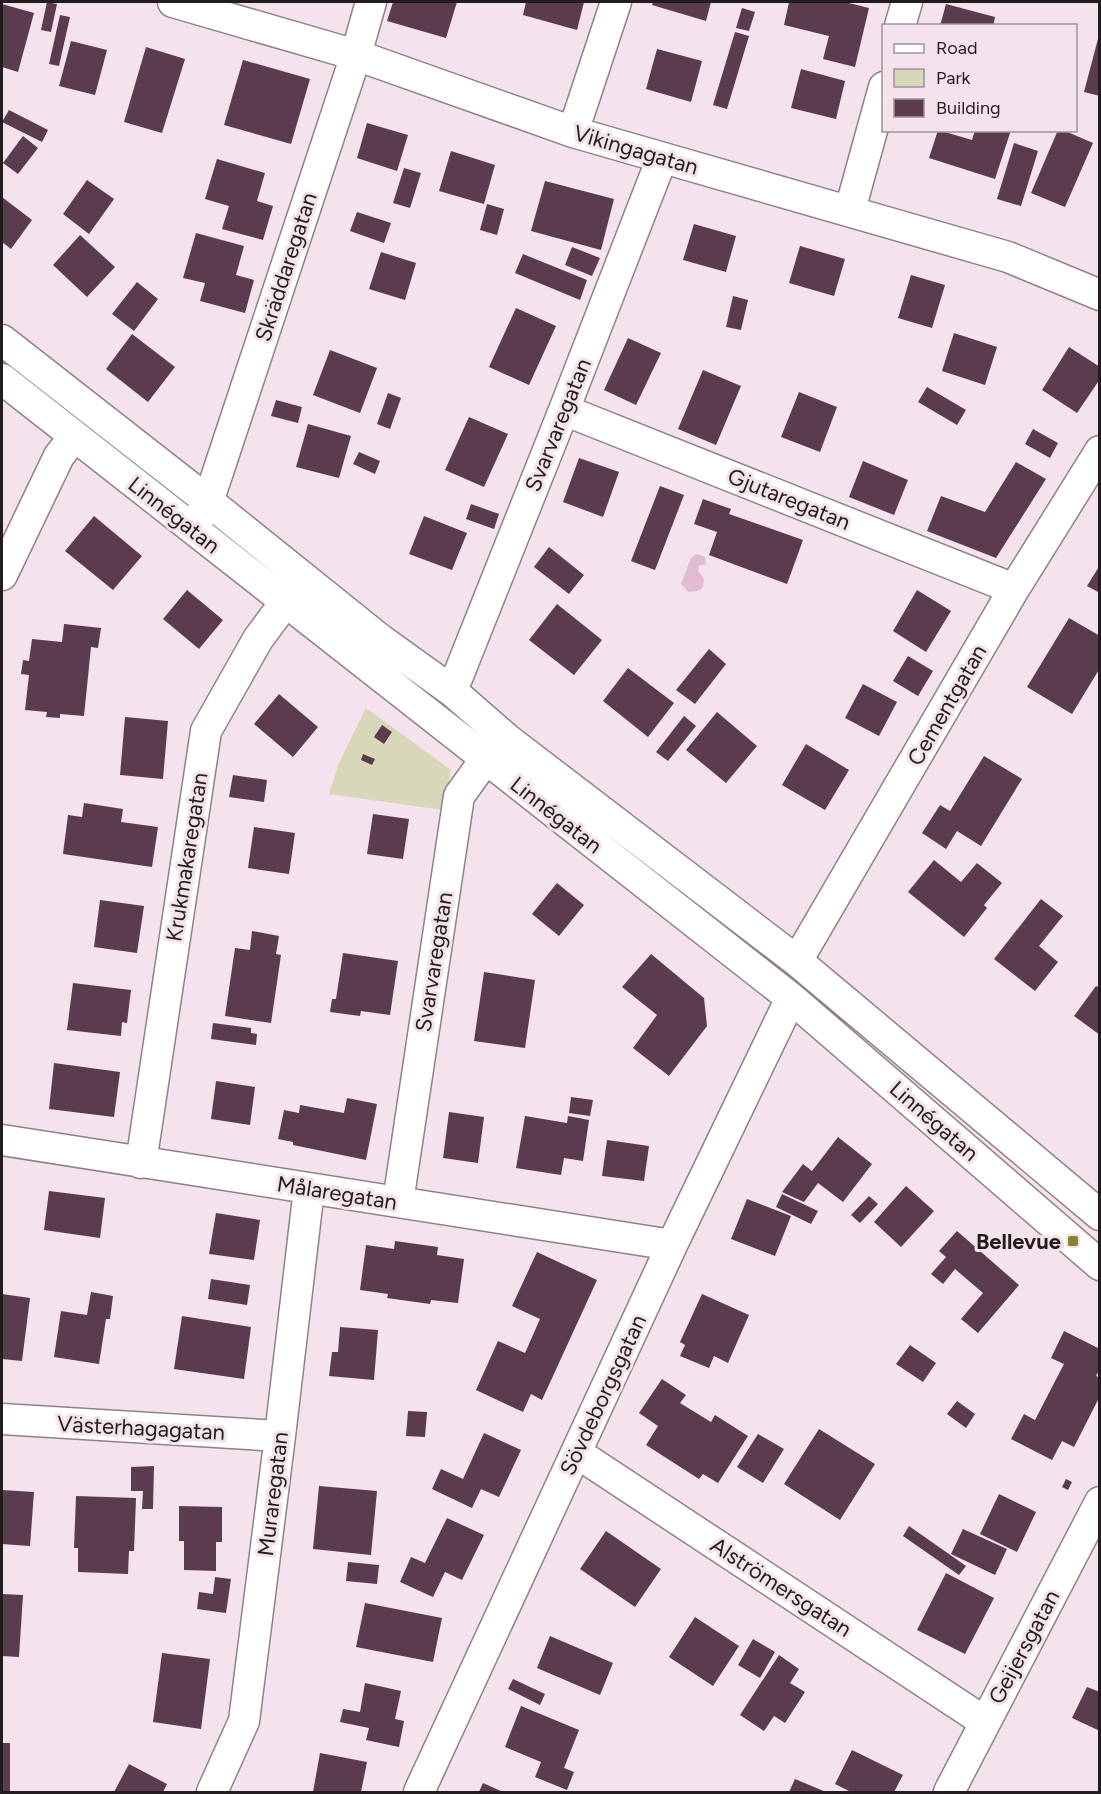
<svg xmlns="http://www.w3.org/2000/svg" width="1101" height="1794" font-family="Figtree,sans-serif">
<style>
.green{fill:#d9d7ba}
.water{fill:#e1bbd0}
.building{fill:#5b3c4e}
.lines{fill:none;stroke-linecap:round;stroke-linejoin:round}
.minor-casing{stroke:#908189;stroke-width:33}
.minor{stroke:#fff;stroke-width:30}
.poi-dot{fill:#8a822a;stroke:#f4e2ec;stroke-width:2}
.labels{text-anchor:middle;dominant-baseline:central;stroke-width:6;stroke-linejoin:round;paint-order:stroke}
.street-label{font-size:22px;fill:#221c1f;stroke:#f4e2ec}
.poi-label{font-size:22px;font-weight:bold;fill:#221c1f;stroke:#f4e2ec;text-anchor:end}
</style>
<rect width="100%" height="100%" fill="#f4e2ec"/>
<!-- green -->
<path class="green" d="M366,708l85,62 -8,40 -114,-16 10,-31z"/>
<!-- water -->
<path class="water" d="M697,554l8,3 1,7 -7,2 -1,5 6,8 -1,8 -5,4 -10,1 -7,-8 10,-26z"/>
<!-- building -->
<path class="building" d="M47,2l10,2 -6,28 -10,-2z
M393,2h64l-11,36 -59,-17z
M526,2h58l-7,28 -54,-15z
M653,2h58l-5,19 -54,-16z
M789,2h56l24,6 -14,59 -32,-8 6,-23 -45,-11z
M2,4l32,9 -16,59 -16,-5z
M946,4l49,13 -2,9h-53z
M742,8l13,4 -6,19 -13,-3z
M60,15l10,2 -11,49 -10,-2z
M735,32l14,4 -22,73 -14,-4z
M1099,35h1v61l-16,-4z
M71,41l36,9 -12,45 -36,-9z
M146,47l39,12 -23,74 -38,-11z
M657,49l45,12 -11,41 -45,-13z
M243,60l67,19 -19,65 -67,-19z
M801,69l44,12 -9,38 -45,-11z
M9,110l39,20 -6,12 -40,-20z
M367,123l41,12 -11,36 -40,-13z
M938,130l34,10 3,-10h36l-16,49 -66,-21z
M1058,130h5l30,13 -28,64 -34,-14z
M23,136l15,12 -20,26 -15,-11z
M1014,143l24,8 -17,55 -24,-7z
M451,151l44,14 -11,39 -45,-13z
M217,159l48,14 -8,28 16,5 -10,34 -41,-11 7,-23 -24,-7z
M404,168l17,5 -11,35 -17,-5z
M87,180l27,19 -25,35 -26,-20z
M545,181l69,18 -13,51 -70,-19z
M2,197l30,23 -21,29 -9,-7z
M487,204l17,5 -7,26 -17,-5z
M357,212l34,11 -7,20 -34,-12z
M694,224l42,12 -10,36 -43,-12z
M196,233l48,13 -8,29 18,5 -9,33 -45,-12 5,-18 -22,-5z
M80,235l35,32 -28,30 -34,-32z
M800,246l45,13 -11,37 -45,-13z
M572,247l28,11 -8,18 -27,-11z
M381,252l35,11 -11,37 -36,-11z
M523,254l64,26 -7,20 -65,-27z
M911,275l34,10 -13,43 -34,-10z
M137,282l21,17 -24,32 -22,-17z
M733,296l15,4 -7,30 -15,-3z
M516,308l40,18 -27,59 -40,-18z
M954,333l43,14 -12,38 -43,-14z
M132,334l43,33 -27,35 -42,-33z
M628,338l33,15 -25,52 -32,-15z
M1069,347l31,20v12l-23,34 -35,-23z
M330,350l47,18 -17,45 -47,-18z
M703,370l38,16 -25,59 -38,-16z
M927,387l39,23 -9,15 -39,-23z
M799,392l38,15 -17,45 -39,-15z
M388,393l13,5 -11,31 -13,-5z
M276,400l26,7 -4,16 -27,-7z
M469,417l39,17 -24,53 -39,-17z
M308,424l43,12 -12,42 -43,-11z
M1033,429l25,14 -8,15 -25,-14z
M359,452l21,9 -5,13 -22,-10z
M579,458l40,14 -16,45 -40,-15z
M863,461l45,19 -14,35 -45,-18z
M1016,462l30,17 -50,79 -69,-27 14,-35 44,16z
M660,486l24,9 -29,75 -24,-9z
M703,499l28,10 -2,5 74,26 -16,44 -78,-29 8,-23 -23,-8z
M471,504l28,10 -5,15 -28,-10z
M94,516l48,40 -29,34 -48,-39z
M424,516l43,17 -15,37 -43,-16z
M549,547l35,28 -15,19 -35,-27z
M1100,565v28l-13,-7z
M187,590l36,30 -24,29 -36,-30z
M917,590l34,21 -25,41 -33,-21z
M557,604l45,36 -28,35 -45,-35z
M1069,618l31,18v32l-28,46 -45,-27z
M64,624l37,4 -3,20 -7,-1 -7,69 -24,-2v4l-14,-1 1,-5 -22,-2 4,-35 -8,-1 2,-14 6,1 3,-22 30,3z
M709,649l17,15 -31,40 -19,-14z
M908,656l25,15 -15,25 -25,-15z
M628,668l46,35 -26,34 -45,-36z
M863,684l34,18 -18,34 -34,-18z
M279,694l39,33 -25,30 -39,-33z
M717,712l40,34 -31,37 -40,-33z
M684,716l12,10 -28,35 -12,-9z
M125,717l43,4 -5,58 -43,-4z
M382,725l10,7 -8,12 -10,-7z
M806,744l43,26 -24,40 -43,-25z
M363,754l12,5 -3,6 -11,-5z
M984,756l38,23 -41,67 -24,-15 -11,18 -24,-16 18,-28 10,6z
M233,775l34,5 -3,22 -35,-5z
M84,803l39,6 -2,13 37,5 -6,40 -89,-13 5,-39 14,2z
M373,814l36,5 -6,40 -36,-5z
M254,827l41,6 -6,41 -41,-6z
M934,860l27,22 16,-19 25,20 -18,22 3,3 -23,29 -56,-45z
M557,883l27,22 -25,31 -27,-22z
M1041,899l22,17 -24,30 19,16 -23,29 -41,-32z
M100,900l44,6 -7,47 -43,-6z
M252,931l27,5 -3,18 5,1 -10,68 -46,-7 10,-68 15,2z
M343,953l55,8 -8,54 -29,-4 -1,5 -30,-4 2,-13h4z
M651,954l53,44 3,28 -38,50 -36,-28 24,-33 -35,-28z
M484,972l51,8 -10,68 -51,-7z
M73,983l58,7 -4,33 -5,-1 -1,14 -54,-6z
M1096,986l4,2v47l-26,-19z
M213,1023l38,5v5l6,1 -1,11 -45,-6z
M54,1063l66,9 -6,45 -65,-8z
M216,1081l39,6 -5,38 -39,-6z
M571,1097l22,3 -3,16 -21,-3z
M347,1098l30,6 -11,56 -73,-15v-3l-15,-3 6,-29 15,3 1,-8 44,8z
M449,1112l35,5 -6,46 -35,-5z
M525,1116l42,7 1,-7 21,4 -6,41 -19,-3 -3,17 -45,-7z
M838,1137l34,27 -29,38 -25,-19 -14,19 -22,-10 21,-28 9,7z
M607,1140l42,6 -5,35 -42,-5z
M906,1186l28,25 -33,36 -27,-25z
M49,1191l56,7 -5,40 -56,-8z
M782,1194l36,17 -7,13 -35,-17z
M869,1196l9,8 -18,19 -9,-8z
M747,1199l44,17 -16,40 -44,-17z
M216,1213l44,7 -6,40 -45,-6z
M957,1231l62,54 -41,48 -17,-14 22,-26 -28,-24 -12,15 -12,-10 15,-17 -7,-6z
M395,1241l43,6 -1,8 27,4 -6,44 -27,-3 -1,4 -43,-6 1,-4 -28,-4 6,-45 28,4z
M537,1252l60,28 -55,120 -11,-6 -8,18 -47,-22 22,-49 27,12 15,-34 -28,-13z
M211,1279l39,6 -3,20 -39,-6z
M91,1292l22,4 -3,23h-4l-7,45 -45,-7 7,-46 26,4z
M2,1294l28,4 -8,63 -20,-2z
M702,1294l47,21 -21,48 -14,-7 -5,12 -29,-12 5,-11 -5,-3z
M182,1316l69,11 -7,52 -70,-10z
M340,1327l38,3 -4,50 -45,-4 3,-24h6z
M1064,1331l36,18v20l-4,7 4,2v18l-26,51 -12,-6 -10,19 -41,-21 13,-25 11,6 29,-56 -13,-6z
M910,1345l26,18 -13,19 -27,-18z
M662,1379l24,16 -6,8 31,19 4,-7 33,21 -30,47 -15,-9 -4,5 -53,-34 12,-19 -19,-13z
M957,1401l18,13 -9,14 -19,-14z
M408,1411l19,1 -2,25 -19,-1z
M819,1429l56,35 -35,56 -56,-36z
M484,1433l37,17 -22,47 -18,-8 -9,19 -40,-19 9,-20 22,10z
M758,1434l26,15 -21,34 -26,-16z
M154,1466l-1,43h-11l1,-18h-12v-24z
M1066,1479l6,3 -4,8 -6,-3z
M319,1486l58,5 -6,64 -58,-6z
M2,1490l32,2 -4,54 -28,-2z
M999,1494l37,18 -19,40 -37,-18z
M76,1496l60,2 -2,53h-5l-1,23 -50,-2v-24h-4z
M179,1506l43,1v35h-6v29l-32,-1v-29h-5z
M447,1518l37,17 -22,45 -17,-8 -12,25 -33,-15 11,-25 14,6z
M909,1526l57,40 -7,9 -56,-39z
M963,1529l44,20 -12,26 -44,-21z
M606,1531l55,38 -26,38 -55,-38z
M348,1562l31,3 -2,19 -31,-3z
M946,1573l48,25 -29,56 -48,-24z
M215,1577l16,2 -5,34 -29,-4 2,-17 14,2z
M2,1594l21,1 -4,62 -17,-1z
M365,1603l77,15 -9,44 -77,-15z
M695,1617l44,29 -26,40 -44,-29z
M550,1636l63,27 -13,32 -63,-27z
M753,1639l22,13 -15,26 -22,-13z
M162,1653l48,6 -9,70 -48,-7z
M779,1655l20,14 -9,14 15,9 -20,31 -11,-7 -10,15 -24,-16z
M513,1679l32,15 -5,11 -32,-16z
M365,1683l36,8 -6,28 9,2 -5,26 -33,-7 3,-12 -29,-6 3,-13 17,3z
M1087,1687l13,5v39l-28,-13z
M521,1706l58,24 -15,38 10,4 -7,18 -32,-13 6,-15 -36,-15z
M2,1743h8v49h-8z
M852,1750l51,25 -9,17h-43l-16,-8z
M320,1753l47,9 -6,30h-48z
M129,1764l38,20 -4,8h-49z
M795,1779l31,13h-37z
M483,1783l20,9h-24z"/>
<g class="lines">
<defs>
<path id="minor" d="M173,2l183,53 217,77 435,125 92,38
M900,26l7,-24
M573,132l43,-130
M850,210l34,-123
M2,340l206,161 173,139 71,51 55,48 290,222 303,254
M2,379l789,619 309,267
M564,410l450,179
M200,516l8,-15 8,-23 140,-423 15,-53
M2,575l57,-119 15,-19
M452,691l112,-281 98,-252
M797,961l217,-372 86,-138
M2,1140l670,105
M141,1163l65,-432 52,-92 40,-54
M398,1202l61,-406 26,-36 14,-13
M2,1419l278,17
M577,1453l408,269
M212,1792l32,-71 36,-285 29,-247
M419,1792l253,-547 119,-247
M949,1792l151,-290"/>
</defs>
<!-- minor casing -->
<use href="#minor" class="minor-casing"/>
<!-- minor -->
<use href="#minor" class="minor"/>
</g>
<!-- markers -->
<rect class="poi-dot" x="1067" y="1235" width="12" height="12" rx="3"/>
<g class="labels">
<!-- street labels -->
<g class="street-label">
<text transform="translate(636 150) rotate(16)">Vikingagatan</text>
<text transform="translate(286 267) rotate(-72)">Skräddaregatan</text>
<text transform="translate(558 425) rotate(-68)">Svarvaregatan</text>
<text transform="translate(789 499) rotate(22)">Gjutaregatan</text>
<text transform="translate(174 515) rotate(38)">Linnégatan</text>
<text transform="translate(947 705) rotate(-60)">Cementgatan</text>
<text transform="translate(556 815) rotate(38)">Linnégatan</text>
<text transform="translate(187 857) rotate(-81)">Krukmakaregatan</text>
<text transform="translate(434 962) rotate(-81)">Svarvaregatan</text>
<text transform="translate(934 1121) rotate(41)">Linnégatan</text>
<text transform="translate(337 1193) rotate(9)">Målaregatan</text>
<text transform="translate(603 1395) rotate(-65)">Sövdeborgsgatan</text>
<text transform="translate(141 1428) rotate(3)">Västerhagagatan</text>
<text transform="translate(273 1494) rotate(-83)">Muraregatan</text>
<text transform="translate(781 1587) rotate(33)">Alströmersgatan</text>
<text transform="translate(1024 1647) rotate(-62)">Geijersgatan</text>
</g>
<!-- poi labels -->
<g class="poi-label">
<text x="1061" y="1241">Bellevue</text>
</g>
</g>
<!-- border -->
<rect width="1101" height="1794" fill="none" stroke="#221c1f" stroke-width="6"/>
<!-- legend -->
<rect x="882" y="24" width="195" height="108" fill="#f4e2ec" stroke="#a0939a" stroke-width="1.5"/>
<rect x="894" y="44" width="30" height="9" fill="#ffffff" stroke="#a0939a" stroke-width="1.5"/>
<text x="936" y="54" font-size="18" fill="#221c1f">Road</text>
<rect x="894" y="69" width="30" height="18" fill="#d9d7ba" stroke="#a0939a" stroke-width="1.5"/>
<text x="936" y="84" font-size="18" fill="#221c1f">Park</text>
<rect x="894" y="99" width="30" height="18" fill="#5b3c4e" stroke="#a0939a" stroke-width="1.5"/>
<text x="936" y="114" font-size="18" fill="#221c1f">Building</text>
</svg>
